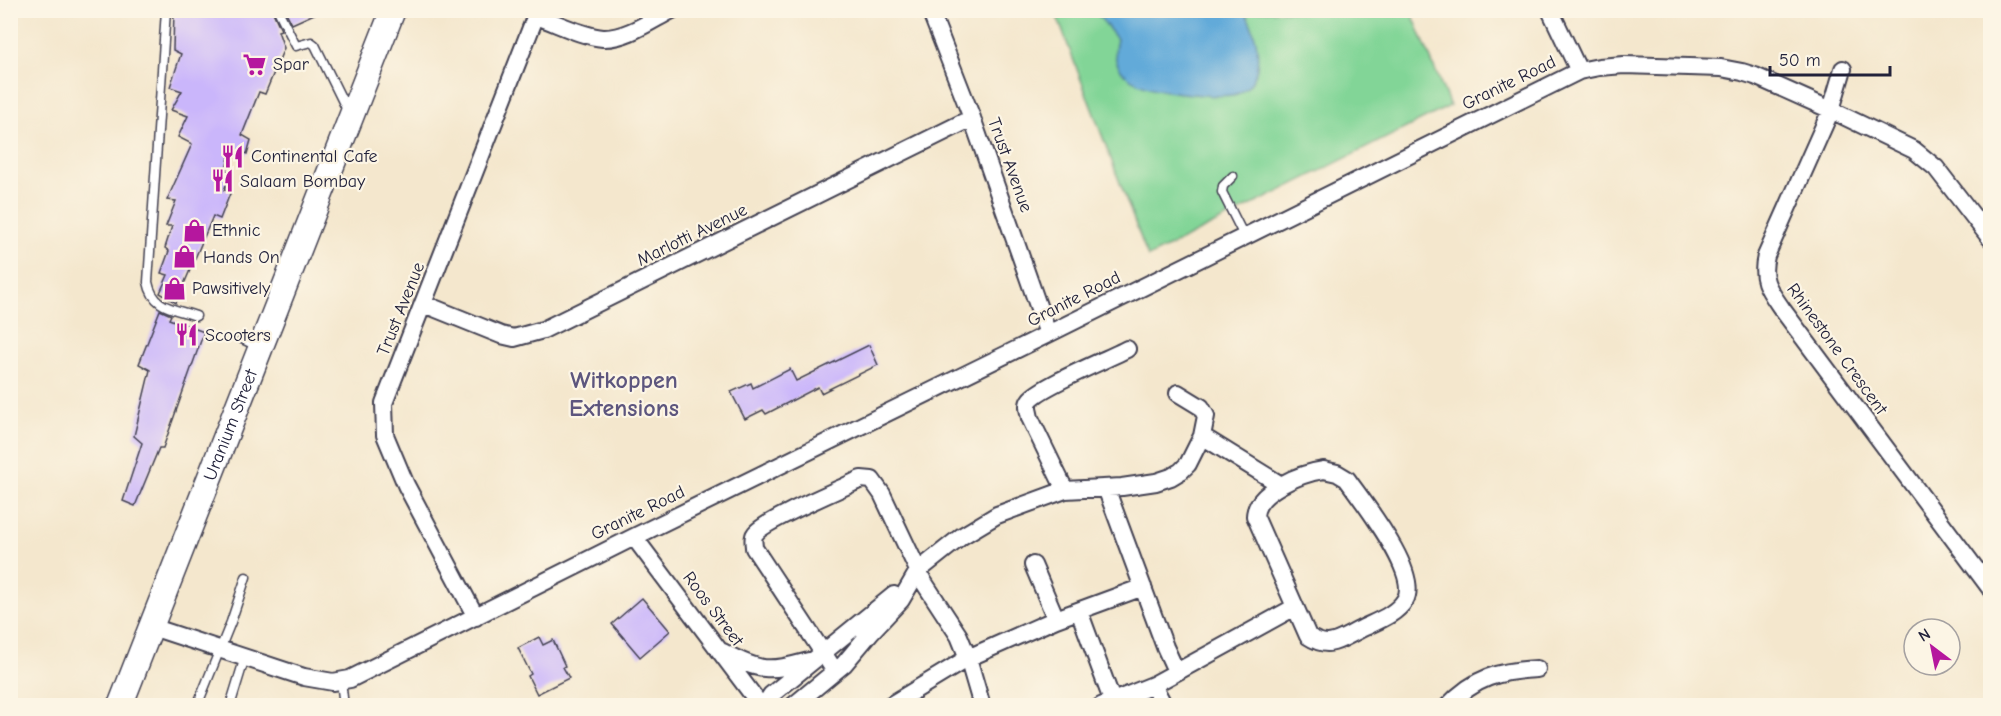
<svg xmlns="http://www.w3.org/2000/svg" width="2001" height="716" font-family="'Comic Neue',sans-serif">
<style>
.green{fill:#82d597;stroke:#527c69;stroke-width:1.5}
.water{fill:#62aad9;stroke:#42668a;stroke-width:1.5}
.building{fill:#cab6fb}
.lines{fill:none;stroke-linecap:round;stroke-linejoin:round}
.lane-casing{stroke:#424051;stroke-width:11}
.street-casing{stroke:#424051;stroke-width:20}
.secondary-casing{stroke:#424051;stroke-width:27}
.lane{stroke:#fff;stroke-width:8}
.street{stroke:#fff;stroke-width:16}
.secondary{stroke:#fff;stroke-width:24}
.labels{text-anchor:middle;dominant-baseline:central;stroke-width:4.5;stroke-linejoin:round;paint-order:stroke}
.poi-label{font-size:18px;fill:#22223b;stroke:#fcf5e5;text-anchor:start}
.street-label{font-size:18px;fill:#22223b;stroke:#fcf5e5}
.district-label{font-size:24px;font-weight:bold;fill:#5d567e;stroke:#fcf5e5}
</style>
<rect width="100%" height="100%" fill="#fcf5e5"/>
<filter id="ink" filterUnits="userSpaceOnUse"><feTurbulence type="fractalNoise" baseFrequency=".0167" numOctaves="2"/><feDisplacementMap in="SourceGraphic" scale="12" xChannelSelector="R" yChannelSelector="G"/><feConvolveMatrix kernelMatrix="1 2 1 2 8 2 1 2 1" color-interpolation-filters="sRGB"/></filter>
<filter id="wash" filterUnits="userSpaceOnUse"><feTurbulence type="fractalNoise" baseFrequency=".008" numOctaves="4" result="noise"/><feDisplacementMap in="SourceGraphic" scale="24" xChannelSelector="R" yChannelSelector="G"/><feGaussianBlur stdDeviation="1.35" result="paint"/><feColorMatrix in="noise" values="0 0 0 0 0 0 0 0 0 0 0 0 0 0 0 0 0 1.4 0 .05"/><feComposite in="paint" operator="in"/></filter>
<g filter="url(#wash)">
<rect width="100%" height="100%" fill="#f4e7cd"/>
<!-- green -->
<path class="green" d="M1055,11h356l39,95 -302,151z"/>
<!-- water -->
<path class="water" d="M1095,11h149c14,21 24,68 -5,82 -10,5 -34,2 -46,1 -32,-3 -89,-8 -76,-55z"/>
<g id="blocks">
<!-- building -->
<path class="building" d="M174,10h98l9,20 -3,1 6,17 -19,46 -6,-2 -17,43 9,5 -4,14 -16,-6 -5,22 5,4 -7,16 7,1 -11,28 -7,-3 -37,87 -16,-10 8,-18 -7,-2 8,-22 -4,-3 7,-22h-6l10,-25 -9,-1 25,-56 -14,-7 10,-21 -17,-6 11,-19 -12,-4 11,-33 -8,-4z
M285,10h38l-31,14z
M160,310l11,5 -2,4 35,13 -41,116h-4l-24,58 -12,-5 19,-58 -8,-7 16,-66 -11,-6z
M869,345l9,20 -57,28 -3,-6 -52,27 -3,-4 -18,9 -14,-27 20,-9 2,5 37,-19 6,12z
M642,598l28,33 -30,26 -28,-33z
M539,637l4,8 10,-5 12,26 -2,1 6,11 -32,16 -9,-18 3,-2 -13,-26z"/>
</g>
</g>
<g filter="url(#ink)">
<use href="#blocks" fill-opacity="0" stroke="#424051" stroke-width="1.5"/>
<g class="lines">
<defs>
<path id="lane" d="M166,10l-18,272c5,26 24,26 48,34
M278,10l18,36 15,-4 4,3 33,67
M1233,176l-10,10 -1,6 22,44
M242,339l17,8
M341,681l3,25
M197,706l34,-84 15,-45
M230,706l15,-49"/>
<path id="street" d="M930,10l42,108 76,216
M1550,10l29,61
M536,16c21,7 45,20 67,22 23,1 49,-18 69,-28
M1843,69l-12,41 -65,146c-6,24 3,34 16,53l208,279
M424,304l77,31 13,3 29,-8 429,-212
M1202,436l79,49
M1324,470l13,3 10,6c16,23 74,95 58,121 -10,16 -31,22 -46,30 -20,10 -30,20 -51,6l-53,-120c1,-25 47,-43 69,-46z
M1106,488l59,159 11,24
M1065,490l-35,-72c-1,-6 -4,-13 0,-18 11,-14 78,-41 97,-51
M634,537l127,169
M1033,565l23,54
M1079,611l33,89
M476,617l-70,-132 -21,-50 -1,-32 154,-393
M152,627l152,50 29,5 17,-3 284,-142 414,-203 531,-263 20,-4 25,-2 97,3 21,4 13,4 76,34 83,40 22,18 54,70
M723,652c38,20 45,20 86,9
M835,671l-81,-123c0,-5 -2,-10 1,-14 8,-13 88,-46 106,-55l11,1 10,14 41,87 36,55 9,22 14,48
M1153,685l11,21
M764,706l7,-11 123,-100
M793,706l51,-42 26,-31 31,-33 17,-29 44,-35 35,-21 68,-25 57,-3 34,-5 15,-5 10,-6 7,-7 14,-28 4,-20 -5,-9 -23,-14
M889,706l79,-48 88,-39 87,-32
M1101,706l52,-21 142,-78
M1448,706c27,-29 51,-35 89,-37"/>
<g id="secondary">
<path id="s1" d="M120,706l273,-696"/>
</g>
</defs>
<!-- lane casing -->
<use href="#lane" class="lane-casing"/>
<!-- street casing -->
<use href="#street" class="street-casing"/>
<!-- secondary casing -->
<use href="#secondary" class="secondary-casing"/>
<!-- lane -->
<use href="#lane" class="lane"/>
<!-- street -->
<use href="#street" class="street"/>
<!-- secondary -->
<use href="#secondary" class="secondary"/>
</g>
</g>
<!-- icons -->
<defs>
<symbol id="supermarket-bare" viewBox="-9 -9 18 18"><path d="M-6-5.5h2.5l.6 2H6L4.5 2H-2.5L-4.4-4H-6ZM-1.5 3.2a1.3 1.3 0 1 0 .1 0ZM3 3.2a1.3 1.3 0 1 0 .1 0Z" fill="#b5179e" stroke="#fcf5e5" stroke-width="2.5" paint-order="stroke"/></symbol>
<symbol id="restaurant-bare" viewBox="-9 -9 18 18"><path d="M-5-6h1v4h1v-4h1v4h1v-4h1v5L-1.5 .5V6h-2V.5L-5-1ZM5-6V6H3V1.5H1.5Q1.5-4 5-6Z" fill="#b5179e" stroke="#fcf5e5" stroke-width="2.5" paint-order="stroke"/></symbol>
<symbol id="shop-bare" viewBox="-9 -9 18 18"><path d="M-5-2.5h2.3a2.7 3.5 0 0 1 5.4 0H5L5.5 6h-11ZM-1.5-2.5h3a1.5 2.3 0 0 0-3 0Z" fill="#b5179e" stroke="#fcf5e5" stroke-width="2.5" paint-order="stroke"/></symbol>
</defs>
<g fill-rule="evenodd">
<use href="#supermarket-bare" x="238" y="48" width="33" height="33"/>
<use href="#restaurant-bare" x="216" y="140" width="33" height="33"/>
<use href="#restaurant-bare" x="206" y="164" width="33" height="33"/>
<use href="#shop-bare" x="178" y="214" width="33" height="33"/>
<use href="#shop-bare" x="168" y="240" width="33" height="33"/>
<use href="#shop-bare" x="158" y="272" width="33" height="33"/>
<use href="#restaurant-bare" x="170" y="318" width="33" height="33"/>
</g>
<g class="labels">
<!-- poi labels -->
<g class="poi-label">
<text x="273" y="64">Spar</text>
<text x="251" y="156">Continental Cafe</text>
<text x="240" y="181">Salaam Bombay</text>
<text x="212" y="230">Ethnic</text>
<text x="203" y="257">Hands On</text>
<text x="192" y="288">Pawsitively</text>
<text x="205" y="335">Scooters</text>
</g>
<!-- street labels -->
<g class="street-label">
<text transform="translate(1509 83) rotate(-26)">Granite Road</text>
<text transform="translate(1010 165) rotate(70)">Trust Avenue</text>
<text transform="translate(692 235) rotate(-26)">Marlotti Avenue</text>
<text transform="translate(1074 299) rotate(-27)">Granite Road</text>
<text transform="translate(401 309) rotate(-68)">Trust Avenue</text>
<text transform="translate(1837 349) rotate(54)">Rhinestone Crescent</text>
<text stroke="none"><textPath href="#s1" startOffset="302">Uranium Street</textPath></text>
<text transform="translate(638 513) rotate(-26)">Granite Road</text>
<text transform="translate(713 609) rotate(53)">Roos Street</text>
</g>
<!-- district labels -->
<g class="district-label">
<text x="624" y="380">Witkoppen<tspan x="624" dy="28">Extensions</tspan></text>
</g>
</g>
<!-- margin -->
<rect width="2001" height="716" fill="none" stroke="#fcf5e5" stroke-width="36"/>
<!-- north arrow -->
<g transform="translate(1932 647) rotate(328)"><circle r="28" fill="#fcf5e5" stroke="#a5a1a1" stroke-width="1.5"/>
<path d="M0-4.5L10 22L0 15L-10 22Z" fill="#b5179e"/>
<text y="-9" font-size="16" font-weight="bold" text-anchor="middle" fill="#22223b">N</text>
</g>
<!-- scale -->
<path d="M1770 66v9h120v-9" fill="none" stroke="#22223b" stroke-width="3"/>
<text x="1779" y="66" font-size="18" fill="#22223b" stroke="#fcf5e5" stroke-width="4.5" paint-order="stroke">50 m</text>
</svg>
